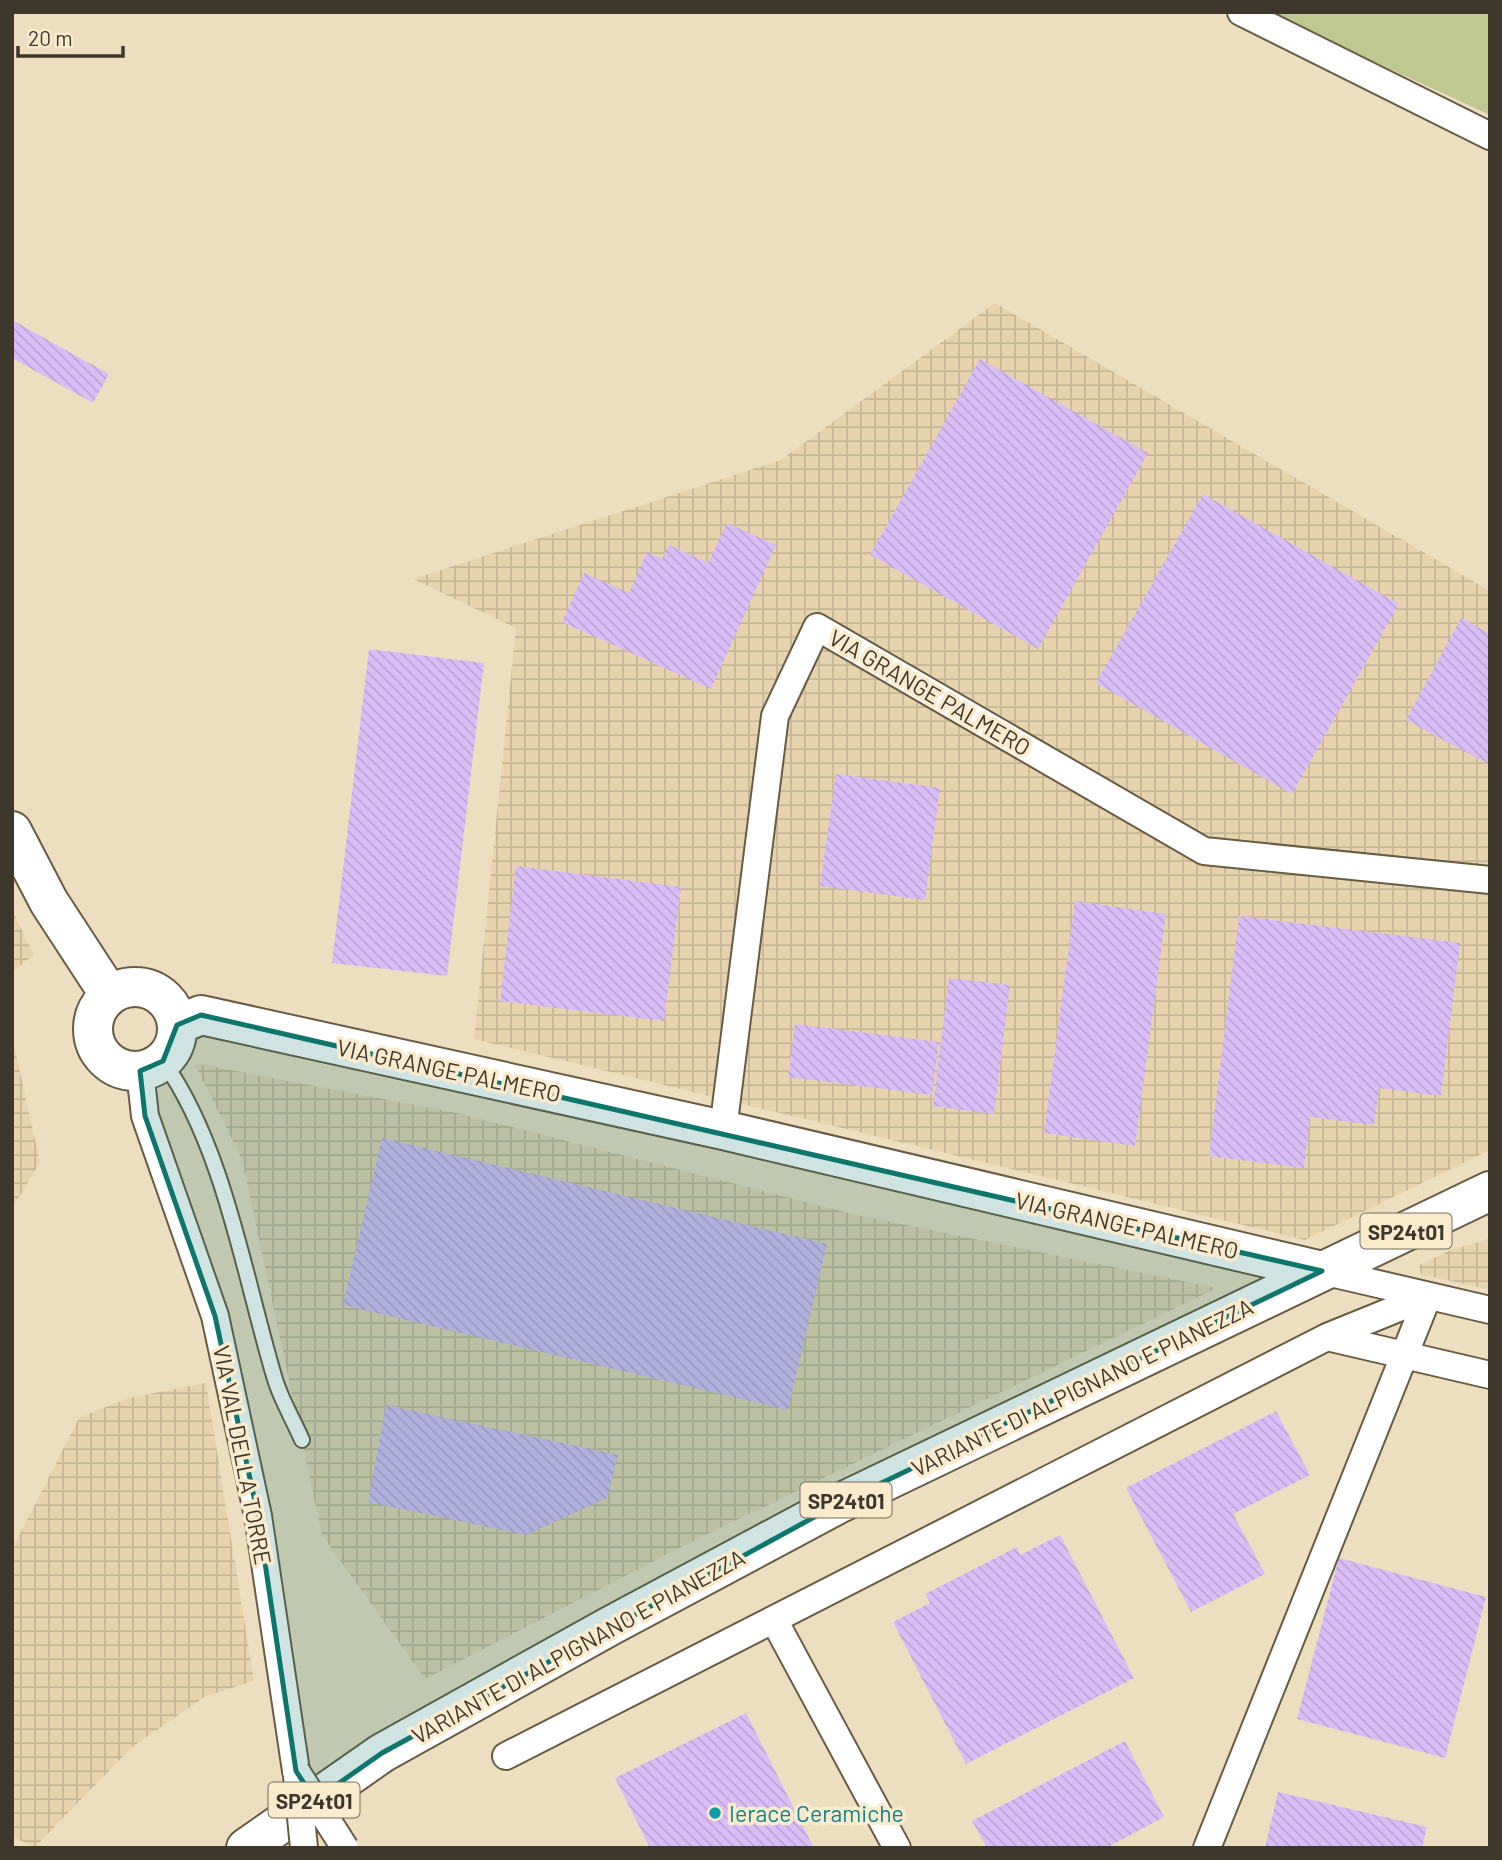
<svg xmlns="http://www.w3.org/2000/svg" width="1502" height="1860" font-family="Barlow,sans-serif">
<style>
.industrial{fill:url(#industrial-grid)}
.green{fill:#c0c892}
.building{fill:url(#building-back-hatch)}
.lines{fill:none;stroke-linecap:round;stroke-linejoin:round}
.lane-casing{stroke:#695c42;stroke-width:18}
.street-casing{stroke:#695c42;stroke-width:30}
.secondary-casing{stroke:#695c42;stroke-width:42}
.primary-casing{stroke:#695c42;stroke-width:42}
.lane{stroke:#fff;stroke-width:14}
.street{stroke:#fff;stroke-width:26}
.secondary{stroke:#fff;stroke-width:38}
.primary{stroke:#fff;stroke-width:38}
.street-bridge-casing{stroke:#695c42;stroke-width:30;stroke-linecap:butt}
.street-bridge{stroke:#fff;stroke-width:26}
.marked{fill:#0f766e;fill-opacity:0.2;stroke:#0f766e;stroke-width:5;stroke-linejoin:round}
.culture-dot{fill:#0f9aa8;stroke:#fbebcd;stroke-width:2.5}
.labels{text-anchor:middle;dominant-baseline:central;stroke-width:7;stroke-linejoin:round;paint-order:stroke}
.shield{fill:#fbebcd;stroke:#766d5c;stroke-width:2}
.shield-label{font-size:21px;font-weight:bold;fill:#3d372c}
.street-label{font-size:23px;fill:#3d372c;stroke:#fbebcd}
.culture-label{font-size:23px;fill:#0d838f;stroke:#fbebcd;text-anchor:start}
</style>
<defs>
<pattern id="industrial-grid" width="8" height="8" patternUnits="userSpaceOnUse" patternTransform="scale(1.75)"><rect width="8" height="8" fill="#e7d4af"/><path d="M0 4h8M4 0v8" fill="none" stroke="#c7b797"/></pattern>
<pattern id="building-back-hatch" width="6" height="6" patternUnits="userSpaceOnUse" patternTransform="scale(1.75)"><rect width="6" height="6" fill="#dabdf7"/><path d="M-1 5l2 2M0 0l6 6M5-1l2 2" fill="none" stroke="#bca3d4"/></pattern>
</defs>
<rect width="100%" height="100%" fill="#eddec0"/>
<!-- industrial -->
<path class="industrial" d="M995,303l495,288v559l-185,90 -831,-201 42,-411 -103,-49 368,-119z
M12,910l22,45 -22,17z
M12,1036l28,126 -28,47z
M194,1063l263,50 400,102 360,73 -524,253 -268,138 -103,-144 -80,-376z
M1490,1239v51l-69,-16 -2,-9 34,-16z
M206,1383l48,298 -48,15 -74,51 -97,100 -23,-10v-288l67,-131 49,-20z"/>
<!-- green -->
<path class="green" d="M1266,12h224v103z"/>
<!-- building -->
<path class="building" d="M12,320l97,54 -16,29 -81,-45z
M980,359l168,94 -110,196 -168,-94z
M1203,494l196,110 -107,190 -196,-111z
M727,523l49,22 -65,144 -149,-67 22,-49 45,20 18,-41 15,7 7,-14 39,18z
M1461,618l29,16v131l-84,-45z
M369,649l115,14 -37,313 -115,-13z
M836,774l104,14 -15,112 -105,-14z
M516,866l165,21 -17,134 -164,-20z
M1075,901l91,13 -31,232 -91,-13z
M1239,916l221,27 -19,153 -62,-8 -5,37 -64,-8 -6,51 -95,-12z
M949,978l61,7 -16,129 -61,-8z
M795,1024l144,18 -7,53 -144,-18z
M382,1138l445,106 -39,166 -445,-105z
M386,1405l232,50 -11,43 -81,37 -158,-33z
M1276,1411l34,64 -77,39 32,60 -74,38 -65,-124z
M1060,1535l74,143 -168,86 -73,-142 37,-19 -5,-9 92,-47 3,8z
M1339,1558l147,39 -41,161 -148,-39z
M746,1713l68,135h-164l-35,-70z
M1125,1741l39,76 -58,31h-119l-15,-27z
M1278,1792l149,35 -5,21h-157z"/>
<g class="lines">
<defs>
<path id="lane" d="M163,1061c61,86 81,214 111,315 6,22 19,43 28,64"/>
<path id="street" d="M1241,12l249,124
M140,1071l5,45 70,200 43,200 38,255
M723,1130l52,-414 42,-89 387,224 286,29
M1322,1271l168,39
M1327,1337l163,38
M774,1620l123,228
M506,1756l821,-419 101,-41
M1207,1848l221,-552"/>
<path id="secondary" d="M12,831l37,71 60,92
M93 1029a42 42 0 1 1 84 0a42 42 0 1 1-84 0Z
M177,1025l24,-10 522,115 599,141"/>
<path id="primary" d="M246,1848l136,-95 228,-127 230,-123 650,-312"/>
</defs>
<!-- lane casing -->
<use href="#lane" class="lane-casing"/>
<!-- street casing -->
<use href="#street" class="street-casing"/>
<!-- secondary casing -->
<use href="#secondary" class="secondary-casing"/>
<!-- primary casing -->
<use href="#primary" class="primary-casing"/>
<!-- lane -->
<use href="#lane" class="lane"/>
<!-- street -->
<use href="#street" class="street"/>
<!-- secondary -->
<use href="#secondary" class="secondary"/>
<!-- primary -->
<use href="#primary" class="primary"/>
<defs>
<path id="street-bridge" d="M296,1771l49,77
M297,1776l7,72"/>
</defs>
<!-- street-bridge casing -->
<use href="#street-bridge" class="street-bridge-casing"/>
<!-- street-bridge -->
<use href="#street-bridge" class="street-bridge"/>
</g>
<!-- marked area -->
<path class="marked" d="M201,1015l1121,256 -482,232 -458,250 -67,47 -19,-29 -38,-255 -43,-200 -70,-200 -5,-45 23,-10 14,-36z"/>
<!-- markers -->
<circle class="culture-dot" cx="715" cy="1813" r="7"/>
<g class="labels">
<!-- shield labels -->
<g class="shield">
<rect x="1360.5" y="1213.5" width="91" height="35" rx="5"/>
<rect x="800.5" y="1482.5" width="91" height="35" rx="5"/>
<rect x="268.5" y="1782.5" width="91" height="35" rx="5"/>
</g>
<g class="shield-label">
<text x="1406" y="1231">SP24t01</text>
<text x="846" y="1500">SP24t01</text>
<text x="314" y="1800">SP24t01</text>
</g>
<!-- street labels -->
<g class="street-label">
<text transform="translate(930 692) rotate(30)">VIA GRANGE PALMERO</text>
<text transform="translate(449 1070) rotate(12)">VIA GRANGE PALMERO</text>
<text transform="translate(1127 1225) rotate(13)">VIA GRANGE PALMERO</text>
<text transform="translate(1082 1387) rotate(-26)">VARIANTE DI ALPIGNANO E PIANEZZA</text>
<text transform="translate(243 1455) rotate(79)">VIA VAL DELLA TORRE</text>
<text transform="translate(578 1646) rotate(-29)">VARIANTE DI ALPIGNANO E PIANEZZA</text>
</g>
<!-- culture labels -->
<g class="culture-label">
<text x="729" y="1813">Ierace Ceramiche</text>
</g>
</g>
<!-- border -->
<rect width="1502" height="1860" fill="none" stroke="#3d372c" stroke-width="28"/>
<!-- scale -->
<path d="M18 46v10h105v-10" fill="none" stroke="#3d372c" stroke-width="3.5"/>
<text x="28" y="46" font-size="21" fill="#3d372c" stroke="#fbebcd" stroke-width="5" paint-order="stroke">20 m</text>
</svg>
